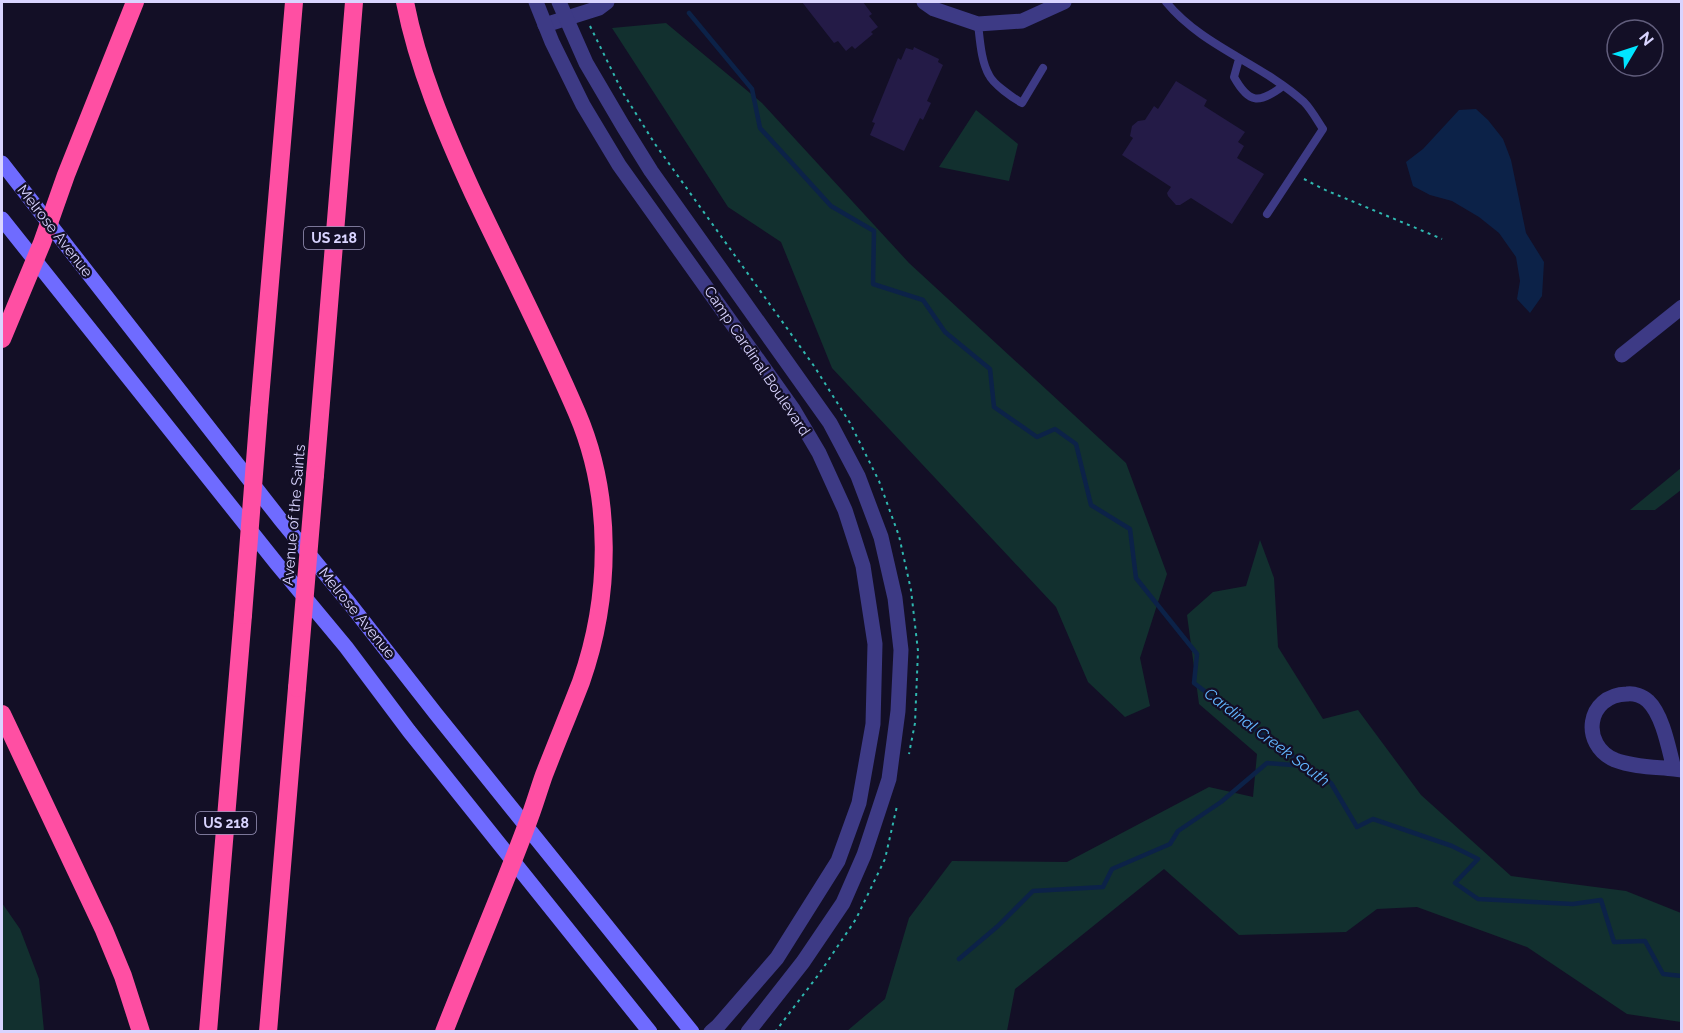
<svg xmlns="http://www.w3.org/2000/svg" width="1683" height="1033" font-family="Raleway,sans-serif">
<style>
.green{fill:#12302f}
.water{fill:#0c2248}
.lines{fill:none;stroke-linecap:round;stroke-linejoin:round}
.stream{stroke:#0c2248;stroke-width:4.5}
.building{fill:#241b47}
.path{stroke:#2fb8b0;stroke-width:2;stroke-dasharray:3 4.5;stroke-linecap:butt}
.service{stroke:#3d3a85;stroke-width:8}
.minor{stroke:#3d3a85;stroke-width:15}
.tertiary{stroke:#3d3a85;stroke-width:15}
.secondary{stroke:#6f6bff;stroke-width:15}
.motorway{stroke:#ff4fa3;stroke-width:18}
.motorway-bridge{stroke:#ff4fa3;stroke-width:18}
.labels{text-anchor:middle;dominant-baseline:central;stroke-width:4.5;stroke-linejoin:round;paint-order:stroke}
.shield{fill:#130f26;stroke:#9e99be;stroke-width:1.5}
.shield-label{font-size:14px;font-weight:bold;fill:#d9d4ff}
.street-label{font-size:15px;fill:#d9d4ff;stroke:#130f26}
.water-label{font-size:16px;font-style:italic;fill:#62b6ff;stroke:#130f26}
</style>
<rect width="100%" height="100%" fill="#130f26"/>
<!-- green -->
<path class="green" d="M666,23l96,80 147,160 217,200 41,111 -27,84 10,48 -25,11 -37,-35 -32,-75 -224,-239 -51,-126 -53,-35 -116,-179z
M976,110l42,34 -9,37 -70,-14z
M1681,468v22l-26,20h-25z
M1260,540l14,38 4,69 45,72 35,-9 63,85 90,81 115,15 55,22v109l-54,-8 -100,-67 -110,-40 -40,2 -31,23 -107,3 -75,-66 -149,120 -8,42h-160l38,-32 24,-81 43,-57 115,1 142,-75 44,10 4,-43 -58,-50 -12,-89 26,-23 33,-6z
M2,903l18,26 19,50 5,52h-42z"/>
<!-- water -->
<path class="water" d="M1476,109l12,11 15,19 8,21 15,73 18,29 -2,34 -12,17 -13,-14 3,-18 -4,-24 -17,-24 -20,-16 -27,-16 -22,-6 -17,-9 -7,-24 17,-13 36,-39z"/>
<g class="lines">
<!-- stream -->
<path class="stream" d="M689,13l63,76 8,39 71,78 43,25 -1,53 50,16 22,32 45,37 4,38 43,30 18,-8 21,15 15,61 39,24 6,49 61,76 -3,29 63,48 74,52 26,44 16,-8 79,27 26,13 -23,24 23,16 95,5 28,-4 13,42 31,-1 18,33 19,2
M959,959l39,-33 35,-35 70,-4 9,-18 58,-25 8,-13 43,-29 46,-39 39,3"/>
</g>
<!-- building -->
<path class="building" d="M802,2h61l9,12 -3,2 9,11 -7,5 2,2 -18,15 -3,-3 -6,5 -8,-10 -4,2z
M914,47l25,12 -1,3 5,3 -16,36 4,2 -8,17 -3,-2 -16,33 -34,-16 5,-12 -3,-1 26,-64 3,2 5,-12 7,2z
M1176,81l31,19 -3,6 41,26 -7,10 6,4 -7,12 27,16 -32,50 -41,-26 -11,7h-4l-8,-9 -1,-3 4,-6 -49,-32 11,-17 -3,-2 2,-10 6,-5 7,-1 9,-14 4,3z"/>
<g class="lines">
<!-- path -->
<path class="path" d="M590,26l33,67 32,51 159,222 36,57 29,58 20,55 12,54 7,61 -3,72 -6,31
M1304,179l19,10 119,50
M775,1032l44,-58 37,-55 29,-60 12,-53"/>
<!-- service -->
<path class="service" d="M1166,2c37,45 95,61 138,100 7,7 13,18 19,27l-56,85
M978,24c2,16 3,37 11,51 4,9 24,23 33,28l21,-35
M1239,59l-5,18c15,27 25,27 49,9"/>
<!-- minor -->
<path class="minor" d="M924,2l10,7 44,15 44,-3 42,-19
M545,25l54,-17 8,-6
M1622,355l60,-48
M1674,769c-5,-19 -11,-54 -26,-68 -5,-5 -14,-8 -21,-7 -41,1 -47,51 -12,66 18,7 40,7 59,9l8,1"/>
<!-- tertiary -->
<path class="tertiary" d="M536,2l16,40 31,63 36,60 174,244 26,44 26,57 18,56 12,78 -2,80 -14,79 -21,58 -61,97 -59,68 -7,6
M559,2l27,61 37,63 28,45 179,252 28,53 23,61 14,61 6,52 -3,61 -9,68 -25,76 -21,48 -40,59 -55,70"/>
<!-- secondary -->
<path class="secondary" d="M2,163l278,356 70,85 86,110 256,318
M2,219l275,345 69,83 63,84 241,301"/>
<!-- motorway -->
<path class="motorway" d="M405,2c13,66 40,130 68,191 35,74 72,145 104,220 36,84 34,184 4,269 -12,31 -25,62 -37,93 -6,17 -11,35 -18,52 -26,69 -55,136 -82,205
M2,339l40,-96 24,-68 69,-173
M259,410l35,-408
M315,475l39,-473
M2,714l102,216 19,46 18,56
M208,1032l35,-417
M268,1032l29,-344"/>
<!-- motorway-bridge -->
<path class="motorway-bridge" d="M243,615l16,-205
M297,688l18,-213"/>
</g>
<g class="labels">
<!-- shield labels -->
<g class="shield">
<rect x="304" y="227" width="60" height="22" rx="4.5"/>
<rect x="196" y="812" width="60" height="22" rx="4.5"/>
</g>
<g class="shield-label">
<text x="334" y="238">US 218</text>
<text x="226" y="823">US 218</text>
</g>
<!-- street labels -->
<g class="street-label">
<text transform="translate(55 231) rotate(52)">Melrose Avenue</text>
<text transform="translate(757 361) rotate(56)">Camp Cardinal Boulevard</text>
<text transform="translate(294 515) rotate(-85)">Avenue of the Saints</text>
<text transform="translate(357 613) rotate(51)">Melrose Avenue</text>
</g>
<!-- water labels -->
<g class="water-label">
<text transform="translate(1267 737) rotate(37)">Cardinal Creek South</text>
</g>
</g>
<!-- border -->
<rect width="1683" height="1033" fill="none" stroke="#d9d4ff" stroke-width="6"/>
<!-- north arrow -->
<g transform="translate(1635 48) rotate(51)"><circle r="28" fill="#130f26" stroke="#625e7d" stroke-width="1.5"/>
<path d="M0-4.5L10 22L0 15L-10 22Z" fill="#00e5ff"/>
<text y="-9" font-size="16" font-weight="bold" text-anchor="middle" fill="#d9d4ff">N</text>
</g>
</svg>
